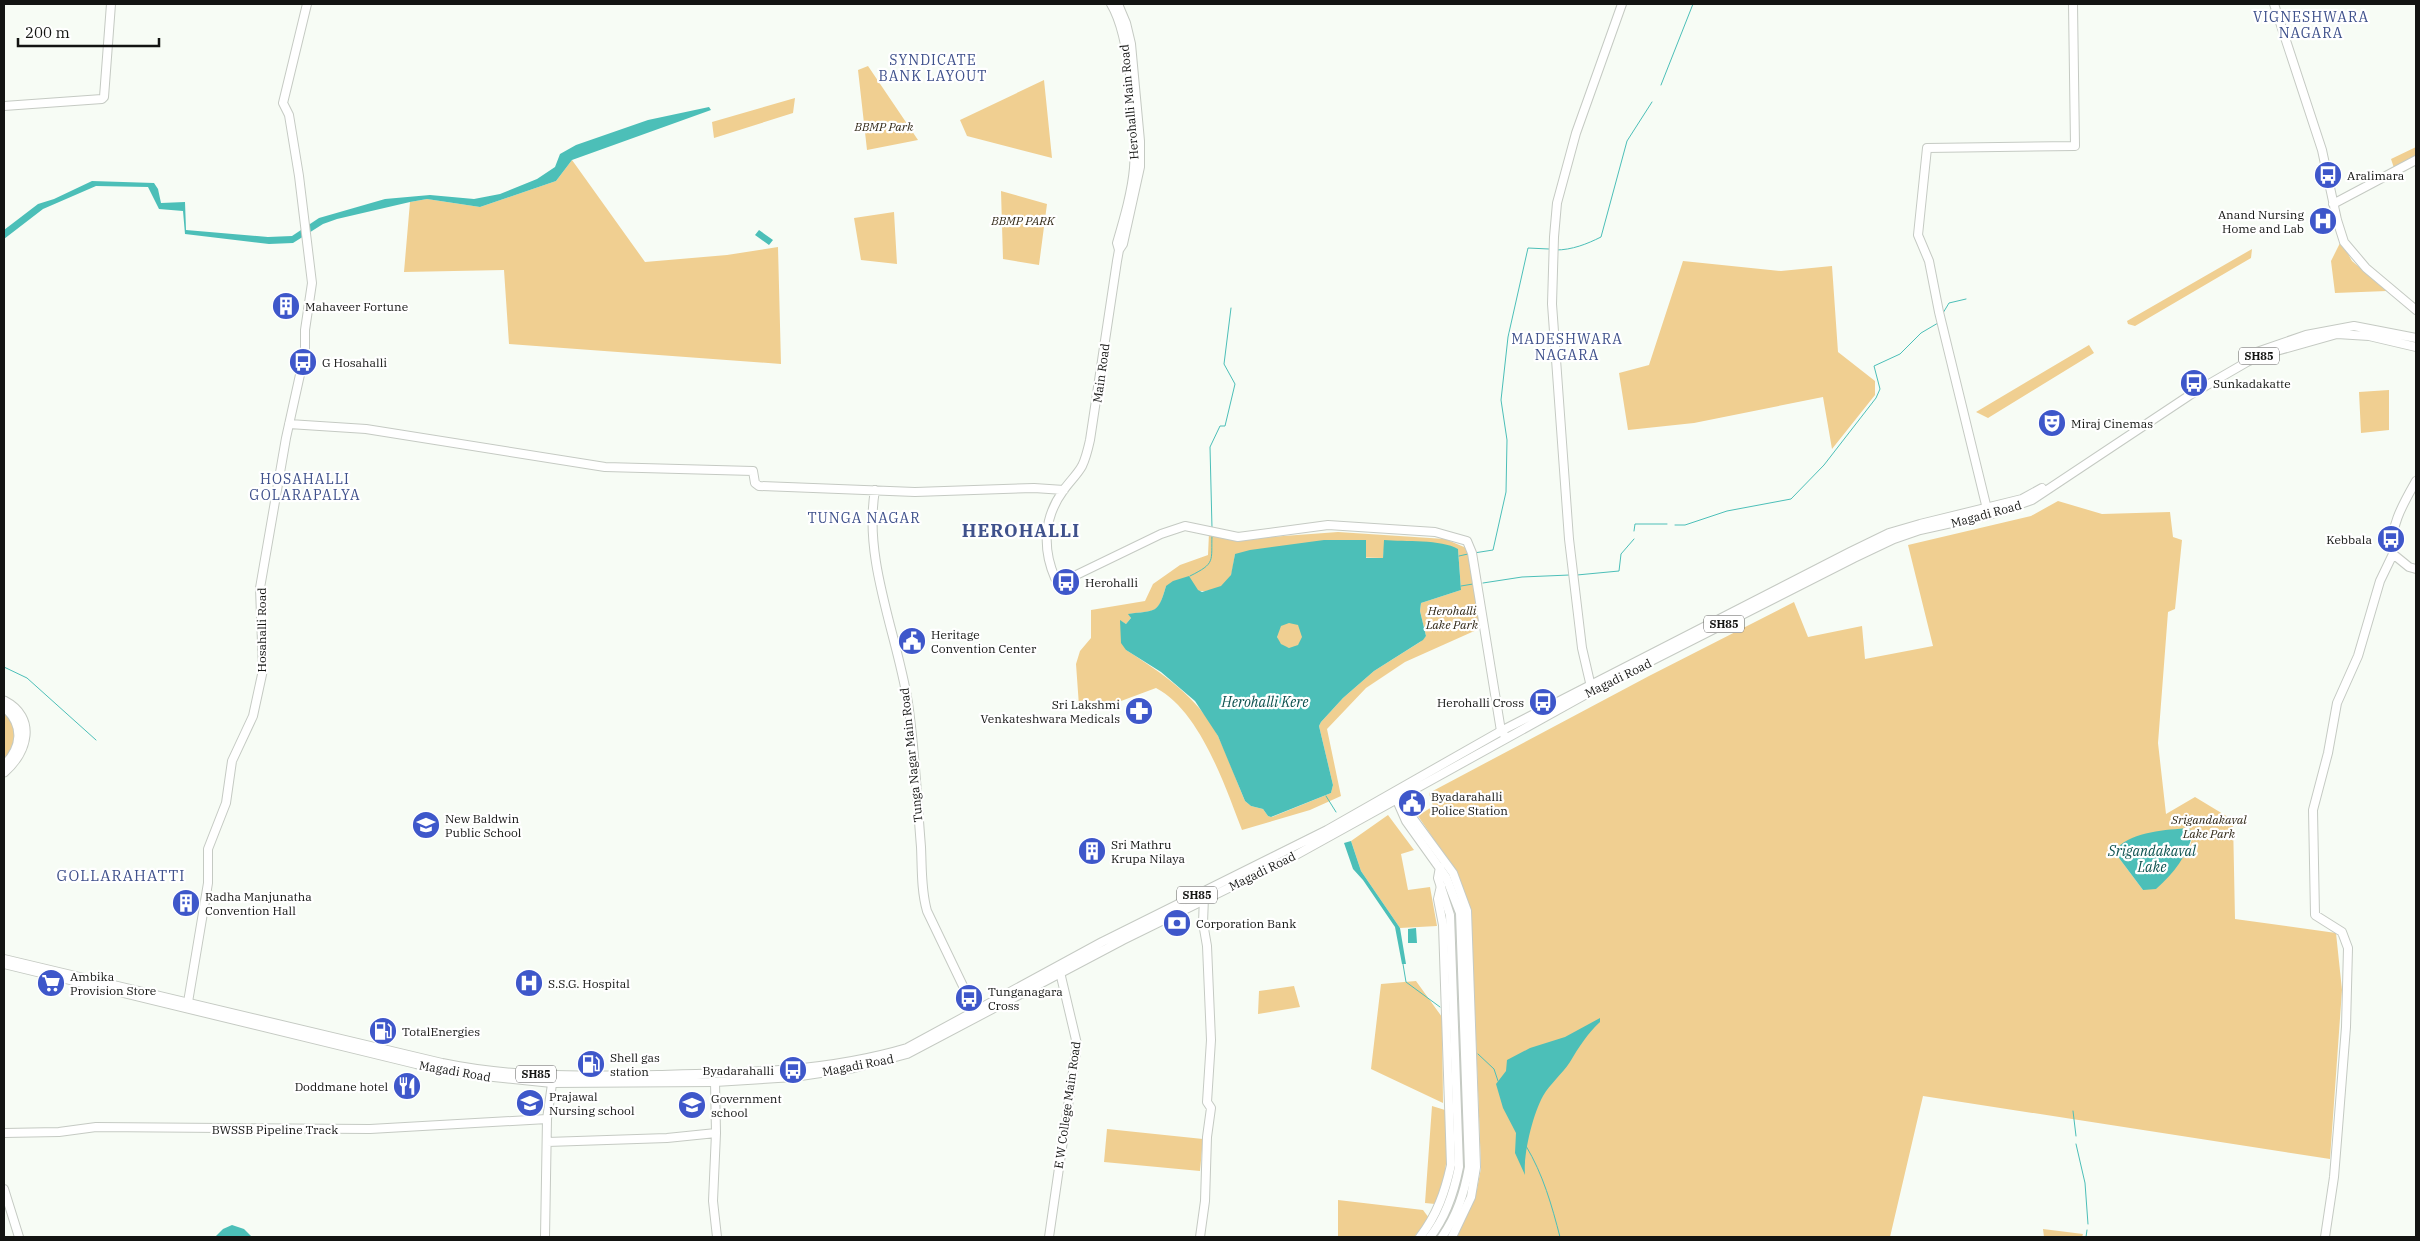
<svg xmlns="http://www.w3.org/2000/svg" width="2420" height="1241" font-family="'IBM Plex Serif',serif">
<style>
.green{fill:#f0cf91;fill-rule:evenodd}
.water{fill:#4cbfb8;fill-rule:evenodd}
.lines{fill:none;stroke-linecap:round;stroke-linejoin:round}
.stream{stroke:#4cbfb8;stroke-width:1}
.secondary-casing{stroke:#c5cac3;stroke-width:10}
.primary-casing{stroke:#c5cac3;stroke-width:10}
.highway-casing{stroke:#c5cac3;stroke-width:11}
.secondary{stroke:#fff;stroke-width:8}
.primary{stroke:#fff;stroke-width:8}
.highway{stroke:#fff;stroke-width:9}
.labels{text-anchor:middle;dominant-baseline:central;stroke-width:4.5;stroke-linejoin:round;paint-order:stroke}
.shield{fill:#fff;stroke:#5a5a59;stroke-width:1}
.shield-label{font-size:11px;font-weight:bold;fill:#131412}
.street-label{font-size:12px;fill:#131412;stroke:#fff}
.park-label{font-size:12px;font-style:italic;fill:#312817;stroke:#fff}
.poi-label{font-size:12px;fill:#131412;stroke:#fff;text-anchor:start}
.neighbourhood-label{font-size:14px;letter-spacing:1px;fill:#3f518c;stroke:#fff}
.water-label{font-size:14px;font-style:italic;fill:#0d514e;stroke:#fff}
.quarter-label{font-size:15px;letter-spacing:1px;fill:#3f518c;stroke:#fff}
.district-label{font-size:18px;font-weight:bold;letter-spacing:1px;fill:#3f518c;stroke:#fff}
</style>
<rect width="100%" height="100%" fill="#f7fcf5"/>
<!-- green -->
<path class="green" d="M868,66l50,74 -51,10 -9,-80z
M1044,80l8,78 -85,-22 -7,-16z
M795,98l-2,15 -79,25 -2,-16z
M2416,147v10l-22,11 -3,-9z
M572,160l73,102 82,-7 51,-8 3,117 -272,-20 -5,-74 -100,2 6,-70 17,-3 53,8 76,-26z
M1001,191l46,13 -8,61 -36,-6z
M894,212l3,52 -36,-4 -7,-42z
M2341,241l11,20 35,30 -52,2 -4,-32z
M2252,249l-1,9 -116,68 -7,-2 -1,-3z
M1683,261l98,10 51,-5 6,86 37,29v14l-43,54 -9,-52 -129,26 -66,7 -9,-57 30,-8z
M2089,345l5,8 -106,65 -12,-6z
M2389,390v40l-28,3 -2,-41z
M2058,501l44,13 68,-2 3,25 9,3 -7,69 -7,3 -10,131 8,71 29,-17 38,23 2,99 101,14 6,57 -12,169 -407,-63 -33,141h-433l20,-48 4,-21 -10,-258 -15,-38 -38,-56 15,-10 -4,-13 220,-117 145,-74 14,35 54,-11 3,33 68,-13 -25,-101 123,-29zM2193,834l-4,16 -46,40 -24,-32z
M1338,532l107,7 19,8 3,2 14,79 -76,34 -39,26 -39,41 14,67 -31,14 -68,20c-17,-44 -42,-119 -86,-142l-35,13 -42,5 -3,-42 4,-13 11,-13v-28l54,-9 8,-17 27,-19 28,-10 1,-22 22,7zM1385,541l73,8 3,41 -40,13 -1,8 6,25 -6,6 -46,29 -31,27 -22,24 -2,4 14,59 -2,8 -59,24 -4,-1 -5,-7 -12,-3 -6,-5c-9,-21 -17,-44 -27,-65 -20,-39 -56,-63 -92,-86l-5,-29 5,3 5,-6 -2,-4c27,-4 29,1 37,-28 18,3 47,12 62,-5 5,-6 5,-18 7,-27l148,4z
M1277 635a13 13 0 1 1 26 0a13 13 0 1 1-26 0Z
M4,710c13,17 18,33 0,50z
M1388,815l26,35 -13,4 7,36 22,-3 7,39 -37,2 -39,-57 -10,-30z
M1416,981l26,36 1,86 -72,-34 10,-85z
M1294,986l6,21 -42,7 1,-23z
M1432,1106l13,4c1,36 6,61 -10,94l-10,-1z
M1107,1129l96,10 -3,32 -96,-9z
M1338,1200l85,10 6,8 -15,19h-76z
M2043,1229l40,5 -1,3h-38z"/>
<!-- water -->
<path class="water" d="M709,107l2,3 -139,50 -16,21 -76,26 -53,-8 -17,3 -73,17 -14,5 -30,19 -24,1 -84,-10 -2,-23 -24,-2 -11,-22 -52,-1 -53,23 -39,30v-9l34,-26 16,-5 38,-18 62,2 4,6 3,14 24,-1 1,28 82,7 24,-1 27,-18 66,-19 45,-4 44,4 26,-5 37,-15 18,-12 5,-13 16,-9 72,-25z
M759,230l14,10 -4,5 -14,-10z
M1324,540h42v18h17l1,-18c21,2 57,-1 74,9l3,41 -40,13 -1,8 6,25 -3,4 -49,31 -31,27 -22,24 -2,4 14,59 -2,8 -60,24 -3,-1 -5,-7 -12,-3 -6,-5 -27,-65 -23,-35 -34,-29 -35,-22 -5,-7 -1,-23 6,4 5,-6 -3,-4c27,-4 30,1 38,-28l7,-5 16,-5 9,14 4,2 19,-6 10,-11 4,-21 15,-4zM1289,623l9,2 4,12 -4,8 -9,3 -8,-4 -4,-7 4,-11z
M2189,828l4,6c-7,23 -18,38 -37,55l-13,1 -24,-32 -2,-10c17,-17 49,-18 72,-20z
M1351,841l10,30 39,57 6,36h-4l-7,-37 -32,-47 -10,-11 -9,-26z
M1416,928l1,15h-9v-14z
M1600,1018v4c-13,12 -21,25 -30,40 -8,12 -20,22 -27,34 -10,18 -20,58 -18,79l-10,-22 1,-20 -13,-25 -7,-24 10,-13 1,-11 23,-12 35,-11z
M232,1225l12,4 8,8h-37l8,-8z"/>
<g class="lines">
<!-- stream -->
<path class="stream" d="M1661,85l32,-81
M1556,250c16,0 31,-6 45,-13l26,-96 25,-39
M1943,313l6,-10 17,-4
M1675,525h10l42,-14 64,-12 33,-34 52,-67 4,-9 -6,-23 26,-12 21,-21 17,-10
M1212,528l-2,-81 10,-21h5l10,-42 -11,-20 7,-56
M1634,531l1,-7h32
M1474,553l19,-3 13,-58 1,-52 -6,-40 7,-63 20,-89 21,1
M1459,556l9,-2
M1577,575l42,-4 2,-17 13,-15
M1190,576c26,-13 21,-14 22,-41
M1483,583l39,-6 48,-2
M1461,586l12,-2
M4,667l23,11 69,62
M1326,796l10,16
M1403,964l3,18 34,25
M1478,1054l16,15 4,12
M2073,1111l3,25
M2076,1144l9,39 3,41
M1526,1146c17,28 26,60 34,91
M2086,1237l1,-7"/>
<defs>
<path id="secondary" d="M1111,4c20,33 26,125 23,164 -2,24 -10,51 -17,75l2,7
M1118,4l8,19 5,21 9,97v26l-17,77 -4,6 -2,11 -27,179c-2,9 -4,18 -8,26 -5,9 -13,16 -19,25 -19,26 -21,57 -8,87l3,3 10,-2 93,-45 24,-8 53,11 90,-12 107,7 32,9 5,12 29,178 5,6
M2274,4l48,146 15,70 7,22 22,26 50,42
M4,106l98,-7 2,-2 7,-93
M2333,204l83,-44
M289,424l77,5 239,38 148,4 2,12 4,3 156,6 119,-4 30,2
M2416,481c-13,23 -27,46 -23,73l16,13 7,2
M875,490c-12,70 22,144 33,213 7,47 9,96 13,144 1,21 0,43 6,64l48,100
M1988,513l-49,-201 -10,-51 -11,-26 9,-87 148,-2 -2,-142
M1592,691l-10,-43 -13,-109 -17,-235 2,-67 3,-34 19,-70 46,-129
M1402,797l7,16 44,60 14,38 9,256 -5,30 -19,40
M187,1008l21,-125v-34l18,-46 6,-42 21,-45 10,-46 -3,-82 26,-150 19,-86v-22l7,-47 -13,-107 -10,-61 -6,-12 24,-99
M4,1133l55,-1 37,-5 274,2 177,-10
M716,1133l-3,68 4,36
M547,1142l120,-4 49,-5 -1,-51
M4,1189l15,48
M545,1237l2,-118 6,-42
M1049,1237l28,-193 -18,-76
M1200,1237l5,-36 2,-64 4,-29 -4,-6 4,-62 -4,-94 -4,-23 1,-26
M1420,1237c17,-22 25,-45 31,-72l-8,-240 -5,-26 3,-13
M2325,1237l9,-60 4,-49 8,-101 2,-79 -6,-16 -27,-17 -2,-105 15,-57 9,-50 21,-47 22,-75 13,-27"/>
<path id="primary" d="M2251,354l55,-19 48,-9 62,12
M1395,796l11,25 40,56 14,36 9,254c-5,27 -12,48 -27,70
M4,959l438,104c71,15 144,13 216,12 84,-2 168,-3 249,-27l195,-106 225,-112 174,-99 349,-179 39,-19 31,-9 102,-25 20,-11
M4,964l412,100 49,10 87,9 163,-1 79,-5 60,-9 53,-14 216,-114 173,-85 296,-164 262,-133 40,-19 26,-9 72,-16 40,-14 158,-105 57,-33 15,-7 75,-21 32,2 47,11
M1430,1237c16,-20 24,-45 29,-70l-9,-252 -12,-37 2,-11"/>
<path id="highway" d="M4,701c33,17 23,51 0,71
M6,764c16,-17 18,-38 1,-55"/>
</defs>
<!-- secondary casing -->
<use href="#secondary" class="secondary-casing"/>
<!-- primary casing -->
<use href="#primary" class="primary-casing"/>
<!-- highway casing -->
<use href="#highway" class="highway-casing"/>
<!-- secondary -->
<use href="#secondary" class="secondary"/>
<!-- primary -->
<use href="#primary" class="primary"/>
<!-- highway -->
<use href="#highway" class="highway"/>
</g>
<!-- icons -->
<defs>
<symbol id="bus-disc" viewBox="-11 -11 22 22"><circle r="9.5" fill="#3e57ca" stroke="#fff"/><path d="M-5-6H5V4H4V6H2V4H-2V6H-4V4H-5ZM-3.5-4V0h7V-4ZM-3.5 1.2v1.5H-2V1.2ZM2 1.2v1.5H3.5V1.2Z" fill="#fff"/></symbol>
<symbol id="hospital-disc" viewBox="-11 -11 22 22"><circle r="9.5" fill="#3e57ca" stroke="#fff"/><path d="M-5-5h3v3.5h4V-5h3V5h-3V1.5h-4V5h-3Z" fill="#fff"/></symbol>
<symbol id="building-disc" viewBox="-11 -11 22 22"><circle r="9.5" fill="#3e57ca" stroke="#fff"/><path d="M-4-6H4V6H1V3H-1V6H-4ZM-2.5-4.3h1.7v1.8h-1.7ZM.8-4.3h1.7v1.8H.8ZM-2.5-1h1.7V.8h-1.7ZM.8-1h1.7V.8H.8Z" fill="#fff"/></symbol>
<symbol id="theatre-disc" viewBox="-11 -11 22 22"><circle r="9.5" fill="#3e57ca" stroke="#fff"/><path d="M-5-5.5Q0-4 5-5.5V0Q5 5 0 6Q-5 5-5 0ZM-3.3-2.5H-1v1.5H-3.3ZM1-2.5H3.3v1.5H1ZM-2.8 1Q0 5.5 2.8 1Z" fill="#fff"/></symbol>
<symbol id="civic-disc" viewBox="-11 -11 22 22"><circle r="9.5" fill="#3e57ca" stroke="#fff"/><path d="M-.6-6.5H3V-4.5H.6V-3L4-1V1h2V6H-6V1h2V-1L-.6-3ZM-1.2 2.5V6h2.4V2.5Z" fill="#fff"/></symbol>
<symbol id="pharmacy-disc" viewBox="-11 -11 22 22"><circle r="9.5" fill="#3e57ca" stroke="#fff"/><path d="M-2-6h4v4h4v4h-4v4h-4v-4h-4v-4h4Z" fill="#fff"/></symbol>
<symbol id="school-disc" viewBox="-11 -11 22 22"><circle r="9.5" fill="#3e57ca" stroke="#fff"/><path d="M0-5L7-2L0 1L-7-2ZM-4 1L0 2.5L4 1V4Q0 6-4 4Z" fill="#fff"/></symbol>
<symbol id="bank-disc" viewBox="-11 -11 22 22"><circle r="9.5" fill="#3e57ca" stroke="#fff"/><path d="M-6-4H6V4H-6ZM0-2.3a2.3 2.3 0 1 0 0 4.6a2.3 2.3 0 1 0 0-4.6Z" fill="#fff"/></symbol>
<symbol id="supermarket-disc" viewBox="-11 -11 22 22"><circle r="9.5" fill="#3e57ca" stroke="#fff"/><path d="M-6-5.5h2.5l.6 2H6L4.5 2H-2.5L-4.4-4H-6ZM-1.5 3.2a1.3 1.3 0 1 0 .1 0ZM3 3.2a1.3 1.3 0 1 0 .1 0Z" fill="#fff"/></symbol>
<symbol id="fuel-disc" viewBox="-11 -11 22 22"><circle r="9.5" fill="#3e57ca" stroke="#fff"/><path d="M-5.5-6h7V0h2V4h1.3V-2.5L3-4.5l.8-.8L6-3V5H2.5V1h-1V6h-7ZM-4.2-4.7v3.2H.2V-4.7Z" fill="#fff"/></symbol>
<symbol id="restaurant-disc" viewBox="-11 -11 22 22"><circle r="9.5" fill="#3e57ca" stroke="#fff"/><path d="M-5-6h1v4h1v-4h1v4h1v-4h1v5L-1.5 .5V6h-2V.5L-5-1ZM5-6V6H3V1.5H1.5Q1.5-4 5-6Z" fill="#fff"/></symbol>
</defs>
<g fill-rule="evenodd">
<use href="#bus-disc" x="2312" y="159" width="32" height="32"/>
<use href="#hospital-disc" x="2307" y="205" width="32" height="32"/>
<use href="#building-disc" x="270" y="290" width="32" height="32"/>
<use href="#bus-disc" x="287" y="346" width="32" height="32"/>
<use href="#bus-disc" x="2178" y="367" width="32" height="32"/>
<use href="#theatre-disc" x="2036" y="407" width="32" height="32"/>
<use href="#bus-disc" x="2375" y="523" width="32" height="32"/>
<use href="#bus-disc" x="1050" y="566" width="32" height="32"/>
<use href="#civic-disc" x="896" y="625" width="32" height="32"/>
<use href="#bus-disc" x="1527" y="686" width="32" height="32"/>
<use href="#pharmacy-disc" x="1123" y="695" width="32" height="32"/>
<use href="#civic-disc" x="1396" y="787" width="32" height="32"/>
<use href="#school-disc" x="410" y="809" width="32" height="32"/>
<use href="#building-disc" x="1076" y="835" width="32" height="32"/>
<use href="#building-disc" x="170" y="887" width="32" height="32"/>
<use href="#bank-disc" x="1161" y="907" width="32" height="32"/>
<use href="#supermarket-disc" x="35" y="967" width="32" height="32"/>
<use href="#hospital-disc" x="513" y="967" width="32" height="32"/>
<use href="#bus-disc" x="953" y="982" width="32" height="32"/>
<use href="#fuel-disc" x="367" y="1015" width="32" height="32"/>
<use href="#fuel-disc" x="575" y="1048" width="32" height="32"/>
<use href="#bus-disc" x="777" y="1054" width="32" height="32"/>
<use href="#restaurant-disc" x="391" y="1070" width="32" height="32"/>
<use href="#school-disc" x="514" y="1087" width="32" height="32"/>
<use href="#school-disc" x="676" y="1089" width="32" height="32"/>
</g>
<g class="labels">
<!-- shield labels -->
<g class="shield">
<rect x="2239" y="347.5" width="40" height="17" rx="4"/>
<rect x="1704" y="615.5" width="40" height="17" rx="4"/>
<rect x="1177" y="886.5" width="40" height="17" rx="4"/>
<rect x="516" y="1065.5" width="40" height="17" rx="4"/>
</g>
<g class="shield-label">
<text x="2259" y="356">SH85</text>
<text x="1724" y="624">SH85</text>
<text x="1197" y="895">SH85</text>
<text x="536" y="1074">SH85</text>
</g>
<!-- street labels -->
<g class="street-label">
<text transform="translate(1129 102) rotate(-95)">Herohalli Main Road</text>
<text transform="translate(1101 373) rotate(-82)">Main Road</text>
<text transform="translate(1986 514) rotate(-15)">Magadi Road</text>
<text transform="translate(261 630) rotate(-90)">Hosahalli Road</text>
<text transform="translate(1618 678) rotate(-26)">Magadi Road</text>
<text transform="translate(911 755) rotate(-96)">Tunga Nagar Main Road</text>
<text transform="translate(1262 871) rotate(-26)">Magadi Road</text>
<text transform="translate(858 1065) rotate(-11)">Magadi Road</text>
<text transform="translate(455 1071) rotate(10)">Magadi Road</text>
<text transform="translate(1067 1105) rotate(-82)">E W College Main Road</text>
<text x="275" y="1129">BWSSB Pipeline Track</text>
</g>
<!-- park labels -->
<g class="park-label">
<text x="884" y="126">BBMP Park</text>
<text x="1023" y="220">BBMP PARK</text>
<text x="1452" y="610">Herohalli<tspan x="1452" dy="14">Lake Park</tspan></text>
<text x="2209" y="819">Srigandakaval<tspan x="2209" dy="14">Lake Park</tspan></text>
</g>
<!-- poi labels -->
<g class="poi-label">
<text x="2347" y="175">Aralimara</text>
<text x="2304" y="214" text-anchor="end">Anand Nursing<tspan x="2304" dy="14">Home and Lab</tspan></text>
<text x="305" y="306">Mahaveer Fortune</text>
<text x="322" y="362">G Hosahalli</text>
<text x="2213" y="383">Sunkadakatte</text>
<text x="2071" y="423">Miraj Cinemas</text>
<text x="2372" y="539" text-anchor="end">Kebbala</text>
<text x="1085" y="582">Herohalli</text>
<text x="931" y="634">Heritage<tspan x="931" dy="14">Convention Center</tspan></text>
<text x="1524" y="702" text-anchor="end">Herohalli Cross</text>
<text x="1120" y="704" text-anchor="end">Sri Lakshmi<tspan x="1120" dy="14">Venkateshwara Medicals</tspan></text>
<text x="1431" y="796">Byadarahalli<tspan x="1431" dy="14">Police Station</tspan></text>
<text x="445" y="818">New Baldwin<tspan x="445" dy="14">Public School</tspan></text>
<text x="1111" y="844">Sri Mathru<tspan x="1111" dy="14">Krupa Nilaya</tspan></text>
<text x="205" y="896">Radha Manjunatha<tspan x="205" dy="14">Convention Hall</tspan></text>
<text x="1196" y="923">Corporation Bank</text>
<text x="70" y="976">Ambika<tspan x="70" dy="14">Provision Store</tspan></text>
<text x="548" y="983">S.S.G. Hospital</text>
<text x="988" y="991">Tunganagara<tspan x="988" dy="14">Cross</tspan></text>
<text x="402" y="1031">TotalEnergies</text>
<text x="610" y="1057">Shell gas<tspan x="610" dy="14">station</tspan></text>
<text x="774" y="1070" text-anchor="end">Byadarahalli</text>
<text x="388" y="1086" text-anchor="end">Doddmane hotel</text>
<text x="549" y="1096">Prajawal<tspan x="549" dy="14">Nursing school</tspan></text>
<text x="711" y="1098">Government<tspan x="711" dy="14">school</tspan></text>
</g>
<!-- neighbourhood labels -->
<g class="neighbourhood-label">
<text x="2311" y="17">VIGNESHWARA<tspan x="2311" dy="16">NAGARA</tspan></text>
<text x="933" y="60">SYNDICATE<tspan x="933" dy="16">BANK LAYOUT</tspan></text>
<text x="1567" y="339">MADESHWARA<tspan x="1567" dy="16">NAGARA</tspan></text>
<text x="305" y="479">HOSAHALLI<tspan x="305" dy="16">GOLARAPALYA</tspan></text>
<text x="864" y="518">TUNGA NAGAR</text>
</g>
<!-- water labels -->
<g class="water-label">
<text x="1265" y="702">Herohalli Kere</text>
<text x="2152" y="851">Srigandakaval<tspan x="2152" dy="16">Lake</tspan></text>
</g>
<!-- quarter labels -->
<g class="quarter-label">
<text x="121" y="875">GOLLARAHATTI</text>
</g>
<!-- district labels -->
<g class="district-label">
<text x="1021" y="530">HEROHALLI</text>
</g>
</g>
<!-- border -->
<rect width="2420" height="1241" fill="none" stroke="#131412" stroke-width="10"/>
<!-- scale -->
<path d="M18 38v8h141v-8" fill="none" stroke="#131412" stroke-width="2.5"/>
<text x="25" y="38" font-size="15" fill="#131412" stroke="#ffffff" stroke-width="4" paint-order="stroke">200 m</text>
</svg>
